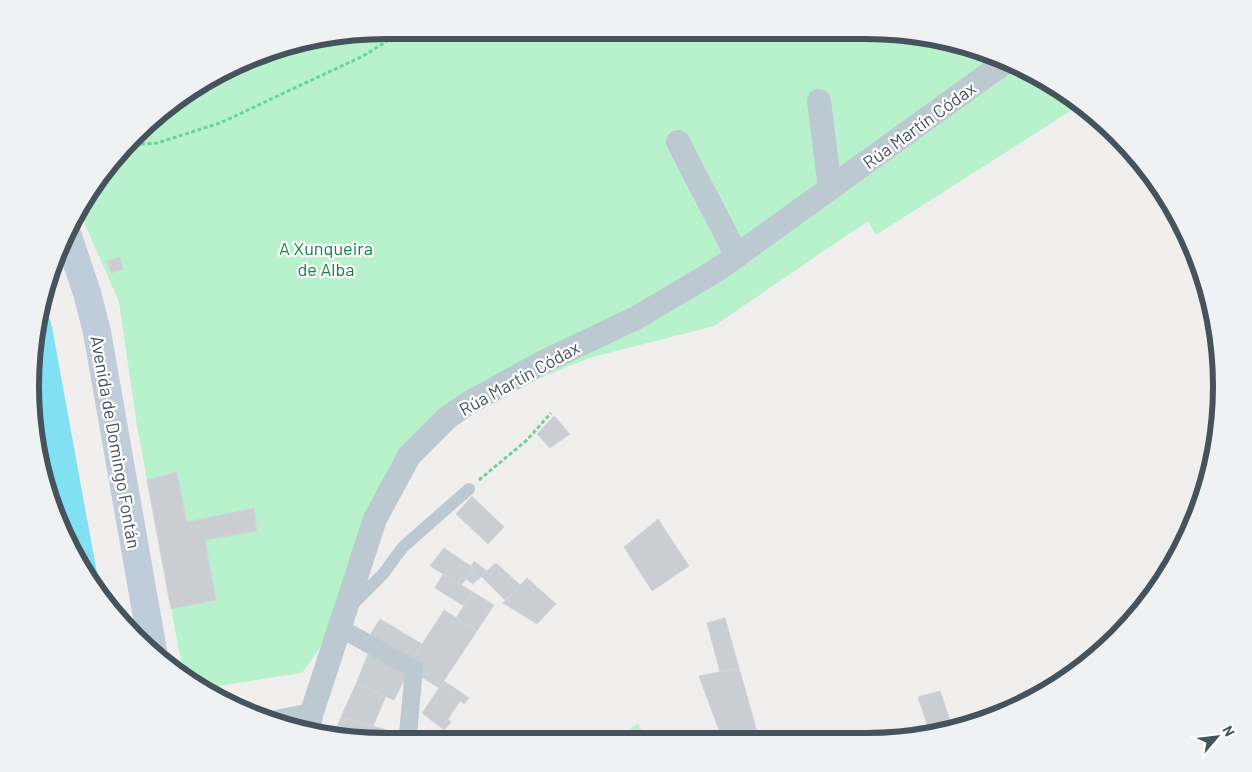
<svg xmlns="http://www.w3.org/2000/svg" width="1252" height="772" font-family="Barlow,sans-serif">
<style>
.green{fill:#b8f2cc}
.water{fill:#81e1f3}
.building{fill:#caced3;stroke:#d1d4da}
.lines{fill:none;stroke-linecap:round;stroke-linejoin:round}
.path{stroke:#6dd39c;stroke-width:3;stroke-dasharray:4 2.5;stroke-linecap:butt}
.service{stroke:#bdc9d1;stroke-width:12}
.pedestrian{stroke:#bdc9d1;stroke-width:18}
.minor{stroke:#bdc9d1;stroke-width:24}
.secondary{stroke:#bfccd9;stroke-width:28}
.labels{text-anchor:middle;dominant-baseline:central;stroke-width:4.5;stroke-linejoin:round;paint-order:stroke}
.street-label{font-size:18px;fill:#45535d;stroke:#fff}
.park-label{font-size:18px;fill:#0f8444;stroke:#fff}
.rim{fill:none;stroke:#45535d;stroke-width:6}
</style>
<rect width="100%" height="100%" fill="#f1eeee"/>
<!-- green -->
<path class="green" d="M386,30l526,3 90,24 79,46 -12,9 -193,123 -8,-14 -154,105 -125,32 -75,31 -51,30 -47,46 -23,39 -50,111 -41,58 -98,15 -20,-11 -47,-251 -18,-124 -39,-89 23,-43 67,-67 102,-54z
M638,724l9,16h-36z"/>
<!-- water -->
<path class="water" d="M44,300l8,27 49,268 -11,-11 -41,-84 -19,-114z"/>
<!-- building -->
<path class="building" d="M120,257l3,13 -12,3 -4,-12z
M554,416l16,18 -20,14 -13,-14z
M177,472l10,50 67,-14 3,23 -52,9 11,60 -45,9 -24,-129z
M472,496l32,31 -16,17 -32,-30z
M658,519l31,47 -37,25 -28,-44z
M444,548l31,21 -14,16 -31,-19z
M474,561l13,10 -14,13 -7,-5 9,-10 -4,-3z
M496,563l24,22 -15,15 -24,-24z
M443,574l30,18 -9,14 -29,-18z
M527,578l29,26 -19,20 -34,-21z
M473,592l21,13 -17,26 -21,-13z
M444,610l33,21 -38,57 -22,-14 6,-8 -11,-6z
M725,618l14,50 -19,4 -13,-49z
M380,619l42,25 -10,16 -42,-25z
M370,649l39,21 -15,30 -38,-16z
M739,668l20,70 -17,3h-19l-24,-65z
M444,681l25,17 -5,6 -4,-3 -12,18 3,3 -7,8 -22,-17z
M356,684l30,12 -13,30 -32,-9z
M940,691l13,38 -23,4 -12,-36z
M341,717l32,9 14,4 -3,9h-44l-7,-2z"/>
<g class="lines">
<!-- path -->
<path class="path" d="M128,145l29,-2 63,-20 143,-67 42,-26
M479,480l48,-40 24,-27"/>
<!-- service -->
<path class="service" d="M351,606l32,-32 20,-27 66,-58"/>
<!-- pedestrian -->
<path class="pedestrian" d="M338,627l76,42 -6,65 4,5"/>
<!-- minor -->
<path class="minor" d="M819,101l11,88
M678,142l59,114
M277,722l34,-7
M309,731l2,-16 64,-196 34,-63 38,-38 20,-14 78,-43 91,-43 81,-48 291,-210"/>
<!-- secondary -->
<path class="secondary" d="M68,236l19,57 10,39 56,319"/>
</g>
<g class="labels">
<!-- street labels -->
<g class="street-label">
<text transform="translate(919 125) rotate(-36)">Rúa Martín Códax</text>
<text transform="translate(519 378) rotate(-29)">Rúa Martín Códax</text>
<text transform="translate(116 442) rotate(80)">Avenida de Domingo Fontán</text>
</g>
<!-- park labels -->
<g class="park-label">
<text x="326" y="248">A Xunqueira<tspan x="326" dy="21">de Alba</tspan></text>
</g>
</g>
<!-- crop -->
<path d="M0 0H1252V772H0ZM386 39H866A347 347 0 0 1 1213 386V386A347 347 0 0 1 866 733H386A347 347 0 0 1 39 386V386A347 347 0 0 1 386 39Z" fill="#f0f1f2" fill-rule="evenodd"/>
<path class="rim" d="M386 39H866A347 347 0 0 1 1213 386V386A347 347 0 0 1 866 733H386A347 347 0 0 1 39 386V386A347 347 0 0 1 386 39Z"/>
<!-- north arrow -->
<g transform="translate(1217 737) rotate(62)" stroke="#ffffff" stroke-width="4" paint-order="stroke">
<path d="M0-4L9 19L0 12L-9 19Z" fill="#45535d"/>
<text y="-8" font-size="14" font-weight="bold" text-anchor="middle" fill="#45535d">N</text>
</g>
</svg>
